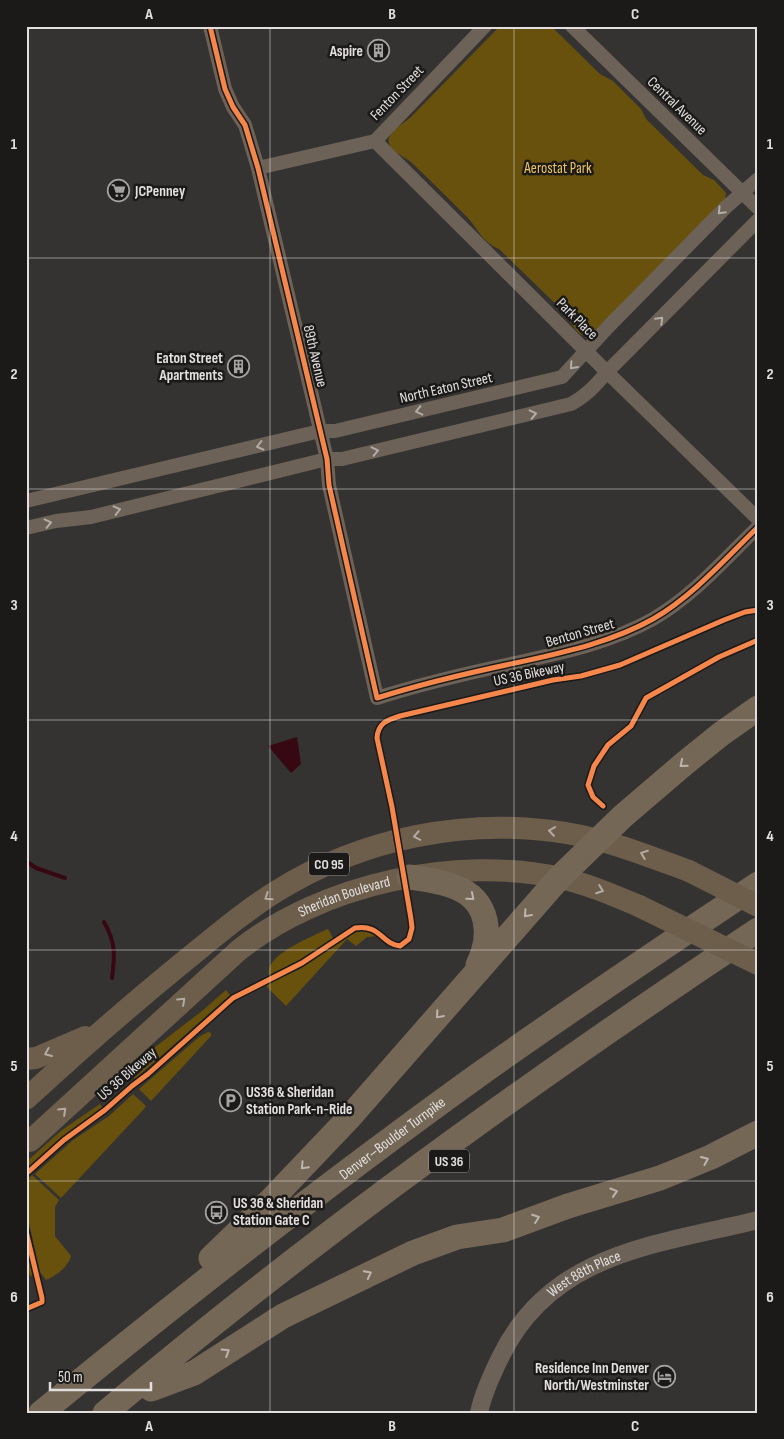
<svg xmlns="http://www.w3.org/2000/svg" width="784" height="1439" font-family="'Sofia Sans Condensed',sans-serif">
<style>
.green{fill:#68510c}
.water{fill:#360812}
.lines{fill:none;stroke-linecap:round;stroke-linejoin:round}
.stream{stroke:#360812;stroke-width:4}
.minor{stroke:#6c6257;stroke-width:14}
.tertiary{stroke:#6c6257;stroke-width:18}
.primary{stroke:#6d5e4b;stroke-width:22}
.motorway{stroke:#756756;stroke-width:25}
.primary-bridge{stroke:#6d5e4b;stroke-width:22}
.cycleway-casing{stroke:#1c1a19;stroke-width:8}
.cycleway{stroke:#f5874c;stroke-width:5}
.oneway{stroke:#b3ada8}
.oneway2{stroke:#bcb5ae}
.oneway3{stroke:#b3aba3}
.grid{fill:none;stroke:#e2dfde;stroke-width:1;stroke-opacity:0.55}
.labels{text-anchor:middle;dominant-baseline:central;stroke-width:5;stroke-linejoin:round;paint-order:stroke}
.shield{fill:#1c1a19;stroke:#a7a4a3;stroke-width:1}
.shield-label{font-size:14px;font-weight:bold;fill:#e2dfde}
.poi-label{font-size:15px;font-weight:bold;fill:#e2dfde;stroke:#1c1a19;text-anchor:end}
.street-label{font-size:15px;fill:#e2dfde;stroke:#1c1a19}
.park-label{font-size:15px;fill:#eec560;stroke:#1c1a19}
.neatline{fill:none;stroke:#e2dfde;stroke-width:2}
.grid-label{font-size:16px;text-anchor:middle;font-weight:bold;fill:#e2dfde}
</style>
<rect width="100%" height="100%" fill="#353331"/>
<!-- green -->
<path class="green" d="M500,26h51l49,48 13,7 28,28 5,10 57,56 11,5 12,13 -1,7 -134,136c-13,2 -19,-11 -24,-21l-68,-66c-18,-8 -19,-18 -32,-32 -19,-19 -38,-38 -57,-56 -31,-18 -26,-24 0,-43z
M328,929l5,9 -32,21 -32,16c-5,-20 44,-39 59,-46z
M364,930l8,1 7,5 -12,1 -11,9 -9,-7 -61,67 -19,-19 -1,-2 3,-2 31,-14 51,-35z
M226,990l4,5 -95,84 -3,-4 14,-21 56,-43z
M208,1032l3,1v3l-60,65 -12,-12 60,-52z
M133,1094l13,12 -3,4 -82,88 -26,-24 38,-34 36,-24z
M100,1104l3,4 -35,24 -42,37v-7l36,-32z
M32,1175l27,25 -4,7v29l16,20c-3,11 -15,20 -25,24l-6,-8 -14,-62v-29z
M26,1244l7,29 -2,4 -5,-9z"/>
<!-- water -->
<path class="water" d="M297,737l4,27 -10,9 -23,-27z"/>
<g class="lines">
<!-- stream -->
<path class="stream" d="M26,861l10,7 29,10
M104,922c12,21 11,33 8,56"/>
<!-- minor -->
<path class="minor" d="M210,26l15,63 8,18 12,18 13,43 69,291 2,26 48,213c47,-15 95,-26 143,-36 45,-10 92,-20 133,-43 40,-23 72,-60 105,-92
M572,26l186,182
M375,141l232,231 151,147
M258,168l117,-27 110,-115
M26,501l294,-70h15l227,-54 46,-50 118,-120 32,-28
M26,528l30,-7 35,-4 236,-58h15l229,-55c15,-8 25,-19 36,-32l151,-152"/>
<!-- tertiary -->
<path class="tertiary" id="s1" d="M479,1413c4,-20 13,-39 22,-57 51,-104 156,-111 257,-136"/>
<!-- primary -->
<g class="primary">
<path d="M26,1059l10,-1 49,-21"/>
<path d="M26,1099c51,-47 101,-91 155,-135 31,-25 62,-52 96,-73 85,-53 190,-74 289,-58 43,7 82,23 123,38"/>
<path id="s2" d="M26,1141h4l209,-191c83,-66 217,-95 321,-72 28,6 53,17 79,28"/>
</g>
<!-- motorway -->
<g class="motorway">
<path d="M409,877c15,2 31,4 46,10 34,13 38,48 23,78"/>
<path d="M211,1258l57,-55 80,-84 211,-241 64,-62 62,-53 36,-29 37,-26"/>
<path d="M151,1389l43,-16 89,-57 130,-63 44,-16 46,-7 65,-24 92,-28 51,-21 47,-24"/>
<path id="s3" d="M41,1413c144,-118 291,-233 443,-342 90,-64 182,-125 274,-187"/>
<path d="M105,1413c207,-175 427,-333 653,-483"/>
</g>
<!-- primary-bridge -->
<path class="primary-bridge" d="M689,871l69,35
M639,906l119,58"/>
<defs>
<path id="cycleway" d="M210,26l15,63 8,18 12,18 13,43 69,291 2,26 48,213c47,-15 95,-26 143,-36 45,-10 92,-20 133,-43 40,-23 72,-60 105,-92
M603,806l-10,-9 -5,-12 6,-19 14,-21 23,-19 15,-28 73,-41 39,-17
M26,1174l38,-34 41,-30 27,-24 16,-12 85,-76 69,-35 53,-35c26,-4 26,16 45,18l9,-7 3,-11 -1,-9 -19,-112 -15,-69c1,-15 10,-18 23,-22l153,-36 28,-4 39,-11 104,-45 21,-8 13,-2
M26,1231l16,67v4l-16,7"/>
</defs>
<!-- cycleway casing -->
<use href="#cycleway" class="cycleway-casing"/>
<!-- cycleway -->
<use href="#cycleway" class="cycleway"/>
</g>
<!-- one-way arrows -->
<defs><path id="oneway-chevron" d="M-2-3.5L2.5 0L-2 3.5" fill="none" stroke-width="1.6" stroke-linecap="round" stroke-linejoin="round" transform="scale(1.25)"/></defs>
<g class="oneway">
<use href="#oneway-chevron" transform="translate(721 211) rotate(134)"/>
<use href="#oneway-chevron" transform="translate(660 320) rotate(-45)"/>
<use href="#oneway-chevron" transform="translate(573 366) rotate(132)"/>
<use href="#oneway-chevron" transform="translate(419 411) rotate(167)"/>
<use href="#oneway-chevron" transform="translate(533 414) rotate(-13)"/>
<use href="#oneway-chevron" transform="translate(260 446) rotate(166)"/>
<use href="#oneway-chevron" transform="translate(375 451) rotate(-13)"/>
<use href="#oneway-chevron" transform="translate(117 510) rotate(-14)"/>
<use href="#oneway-chevron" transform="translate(48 523) rotate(-13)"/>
</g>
<g class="oneway2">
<use href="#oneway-chevron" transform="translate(683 764) rotate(140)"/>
<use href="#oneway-chevron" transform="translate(471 897) rotate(40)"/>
<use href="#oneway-chevron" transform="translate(527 914) rotate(132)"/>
<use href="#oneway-chevron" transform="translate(439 1015) rotate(131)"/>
<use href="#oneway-chevron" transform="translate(705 1160) rotate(-23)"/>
<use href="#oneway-chevron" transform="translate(304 1166) rotate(134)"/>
<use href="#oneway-chevron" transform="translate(614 1192) rotate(-17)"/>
<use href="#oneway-chevron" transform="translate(536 1218) rotate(-20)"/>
<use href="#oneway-chevron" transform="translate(368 1274) rotate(-27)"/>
<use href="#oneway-chevron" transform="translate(226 1352) rotate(-32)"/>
</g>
<g class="oneway3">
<use href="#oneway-chevron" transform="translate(552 831) rotate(-172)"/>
<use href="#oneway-chevron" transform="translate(417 836) rotate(169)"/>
<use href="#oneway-chevron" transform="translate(644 854) rotate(-159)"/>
<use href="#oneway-chevron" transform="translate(600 890) rotate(20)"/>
<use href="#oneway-chevron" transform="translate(268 897) rotate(146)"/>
<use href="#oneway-chevron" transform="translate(182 1001) rotate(-43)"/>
<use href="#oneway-chevron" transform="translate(48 1053) rotate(157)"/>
<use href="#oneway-chevron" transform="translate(63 1111) rotate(-43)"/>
</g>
<!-- grid -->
<path class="grid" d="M270,26v1387M514,26v1387M26,258h732M26,489h732M26,720h732M26,950h732M26,1181h732"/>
<!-- icons -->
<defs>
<symbol id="building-ring" viewBox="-11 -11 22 22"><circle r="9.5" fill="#1c1a19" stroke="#a5a3a1" stroke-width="1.5"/><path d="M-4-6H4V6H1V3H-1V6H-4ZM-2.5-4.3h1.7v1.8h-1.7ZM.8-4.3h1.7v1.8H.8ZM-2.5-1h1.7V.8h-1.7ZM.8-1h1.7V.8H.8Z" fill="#a5a3a1"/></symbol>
<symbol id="supermarket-ring" viewBox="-11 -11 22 22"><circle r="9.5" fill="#1c1a19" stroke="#a5a3a1" stroke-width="1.5"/><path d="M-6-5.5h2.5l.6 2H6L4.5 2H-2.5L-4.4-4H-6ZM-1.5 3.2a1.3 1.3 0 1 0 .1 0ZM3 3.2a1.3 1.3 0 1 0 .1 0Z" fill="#a5a3a1"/></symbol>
<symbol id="parking-ring" viewBox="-11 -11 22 22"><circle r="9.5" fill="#1c1a19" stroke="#a5a3a1" stroke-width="1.5"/><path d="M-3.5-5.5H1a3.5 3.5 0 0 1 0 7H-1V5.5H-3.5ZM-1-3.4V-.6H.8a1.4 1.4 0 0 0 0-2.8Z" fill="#a5a3a1"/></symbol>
<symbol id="bus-ring" viewBox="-11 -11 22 22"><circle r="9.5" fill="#1c1a19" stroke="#a5a3a1" stroke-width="1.5"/><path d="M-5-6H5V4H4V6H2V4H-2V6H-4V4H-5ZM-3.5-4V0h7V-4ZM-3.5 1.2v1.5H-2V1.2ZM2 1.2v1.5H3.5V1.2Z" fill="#a5a3a1"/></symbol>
<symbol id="hotel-ring" viewBox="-11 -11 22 22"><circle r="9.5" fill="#1c1a19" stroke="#a5a3a1" stroke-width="1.5"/><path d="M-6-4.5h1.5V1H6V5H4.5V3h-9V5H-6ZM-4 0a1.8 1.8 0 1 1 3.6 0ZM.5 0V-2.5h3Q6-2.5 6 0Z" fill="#a5a3a1"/></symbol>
</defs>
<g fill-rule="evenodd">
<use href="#building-ring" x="366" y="38" width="25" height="25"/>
<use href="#supermarket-ring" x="106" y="178" width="25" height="25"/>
<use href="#building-ring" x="226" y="354" width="25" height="25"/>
<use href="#parking-ring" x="218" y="1088" width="25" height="25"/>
<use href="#bus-ring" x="204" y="1200" width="25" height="25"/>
<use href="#hotel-ring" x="652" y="1364" width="25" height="25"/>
</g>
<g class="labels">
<!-- shield labels -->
<g class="shield">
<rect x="309" y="852.5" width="40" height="23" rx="4"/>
<rect x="429" y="1149.5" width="40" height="23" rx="4"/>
</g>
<g class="shield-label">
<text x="329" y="864">CO 95</text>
<text x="449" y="1161">US 36</text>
</g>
<!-- poi labels -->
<g class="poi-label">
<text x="363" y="51">Aspire</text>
<text x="135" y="191" text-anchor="start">JCPenney</text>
<text x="223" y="358">Eaton Street<tspan x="223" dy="17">Apartments</tspan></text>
<text x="246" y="1092" text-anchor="start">US36 &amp; Sheridan<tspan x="246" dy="17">Station Park-n-Ride</tspan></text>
<text x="233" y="1203" text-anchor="start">US 36 &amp; Sheridan<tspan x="233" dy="17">Station Gate C</tspan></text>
<text x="649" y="1368">Residence Inn Denver<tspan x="649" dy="17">North/Westminster</tspan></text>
</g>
<!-- street labels -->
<g class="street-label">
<text transform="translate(397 93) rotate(-46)">Fenton Street</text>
<text transform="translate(677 106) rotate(44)">Central Avenue</text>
<text transform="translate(577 319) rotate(45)">Park Place</text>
<text transform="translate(315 356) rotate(77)">89th Avenue</text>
<text transform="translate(446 388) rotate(-13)">North Eaton Street</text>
<text transform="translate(580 633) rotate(-16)">Benton Street</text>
<text transform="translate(529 674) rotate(-12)">US 36 Bikeway</text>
<text stroke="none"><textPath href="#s2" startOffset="406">Sheridan Boulevard</textPath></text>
<text transform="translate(127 1074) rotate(-41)">US 36 Bikeway</text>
<text stroke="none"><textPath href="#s3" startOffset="446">Denver–Boulder Turnpike</textPath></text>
<text stroke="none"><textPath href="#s1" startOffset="181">West 88th Place</textPath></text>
</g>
<!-- park labels -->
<g class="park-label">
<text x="558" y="168">Aerostat Park</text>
</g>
</g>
<!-- border -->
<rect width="784" height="1439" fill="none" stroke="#1c1a19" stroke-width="55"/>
<!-- scale -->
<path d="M50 1382v8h101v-8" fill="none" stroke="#e2dfde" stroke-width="2.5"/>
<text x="58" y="1382" font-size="15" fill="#e2dfde" stroke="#1c1a19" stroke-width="4" paint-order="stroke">50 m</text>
<rect x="28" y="28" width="728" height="1384" class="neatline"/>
<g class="grid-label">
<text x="149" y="19">A</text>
<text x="392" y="19">B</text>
<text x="635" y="19">C</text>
<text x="14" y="149">1</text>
<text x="770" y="149">1</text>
<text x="14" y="379">2</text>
<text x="770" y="379">2</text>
<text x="14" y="610">3</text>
<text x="770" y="610">3</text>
<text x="14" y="841">4</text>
<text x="770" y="841">4</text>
<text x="14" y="1071">5</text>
<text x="770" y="1071">5</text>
<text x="14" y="1302">6</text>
<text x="770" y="1302">6</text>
<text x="149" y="1431">A</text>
<text x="392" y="1431">B</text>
<text x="635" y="1431">C</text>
</g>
</svg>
